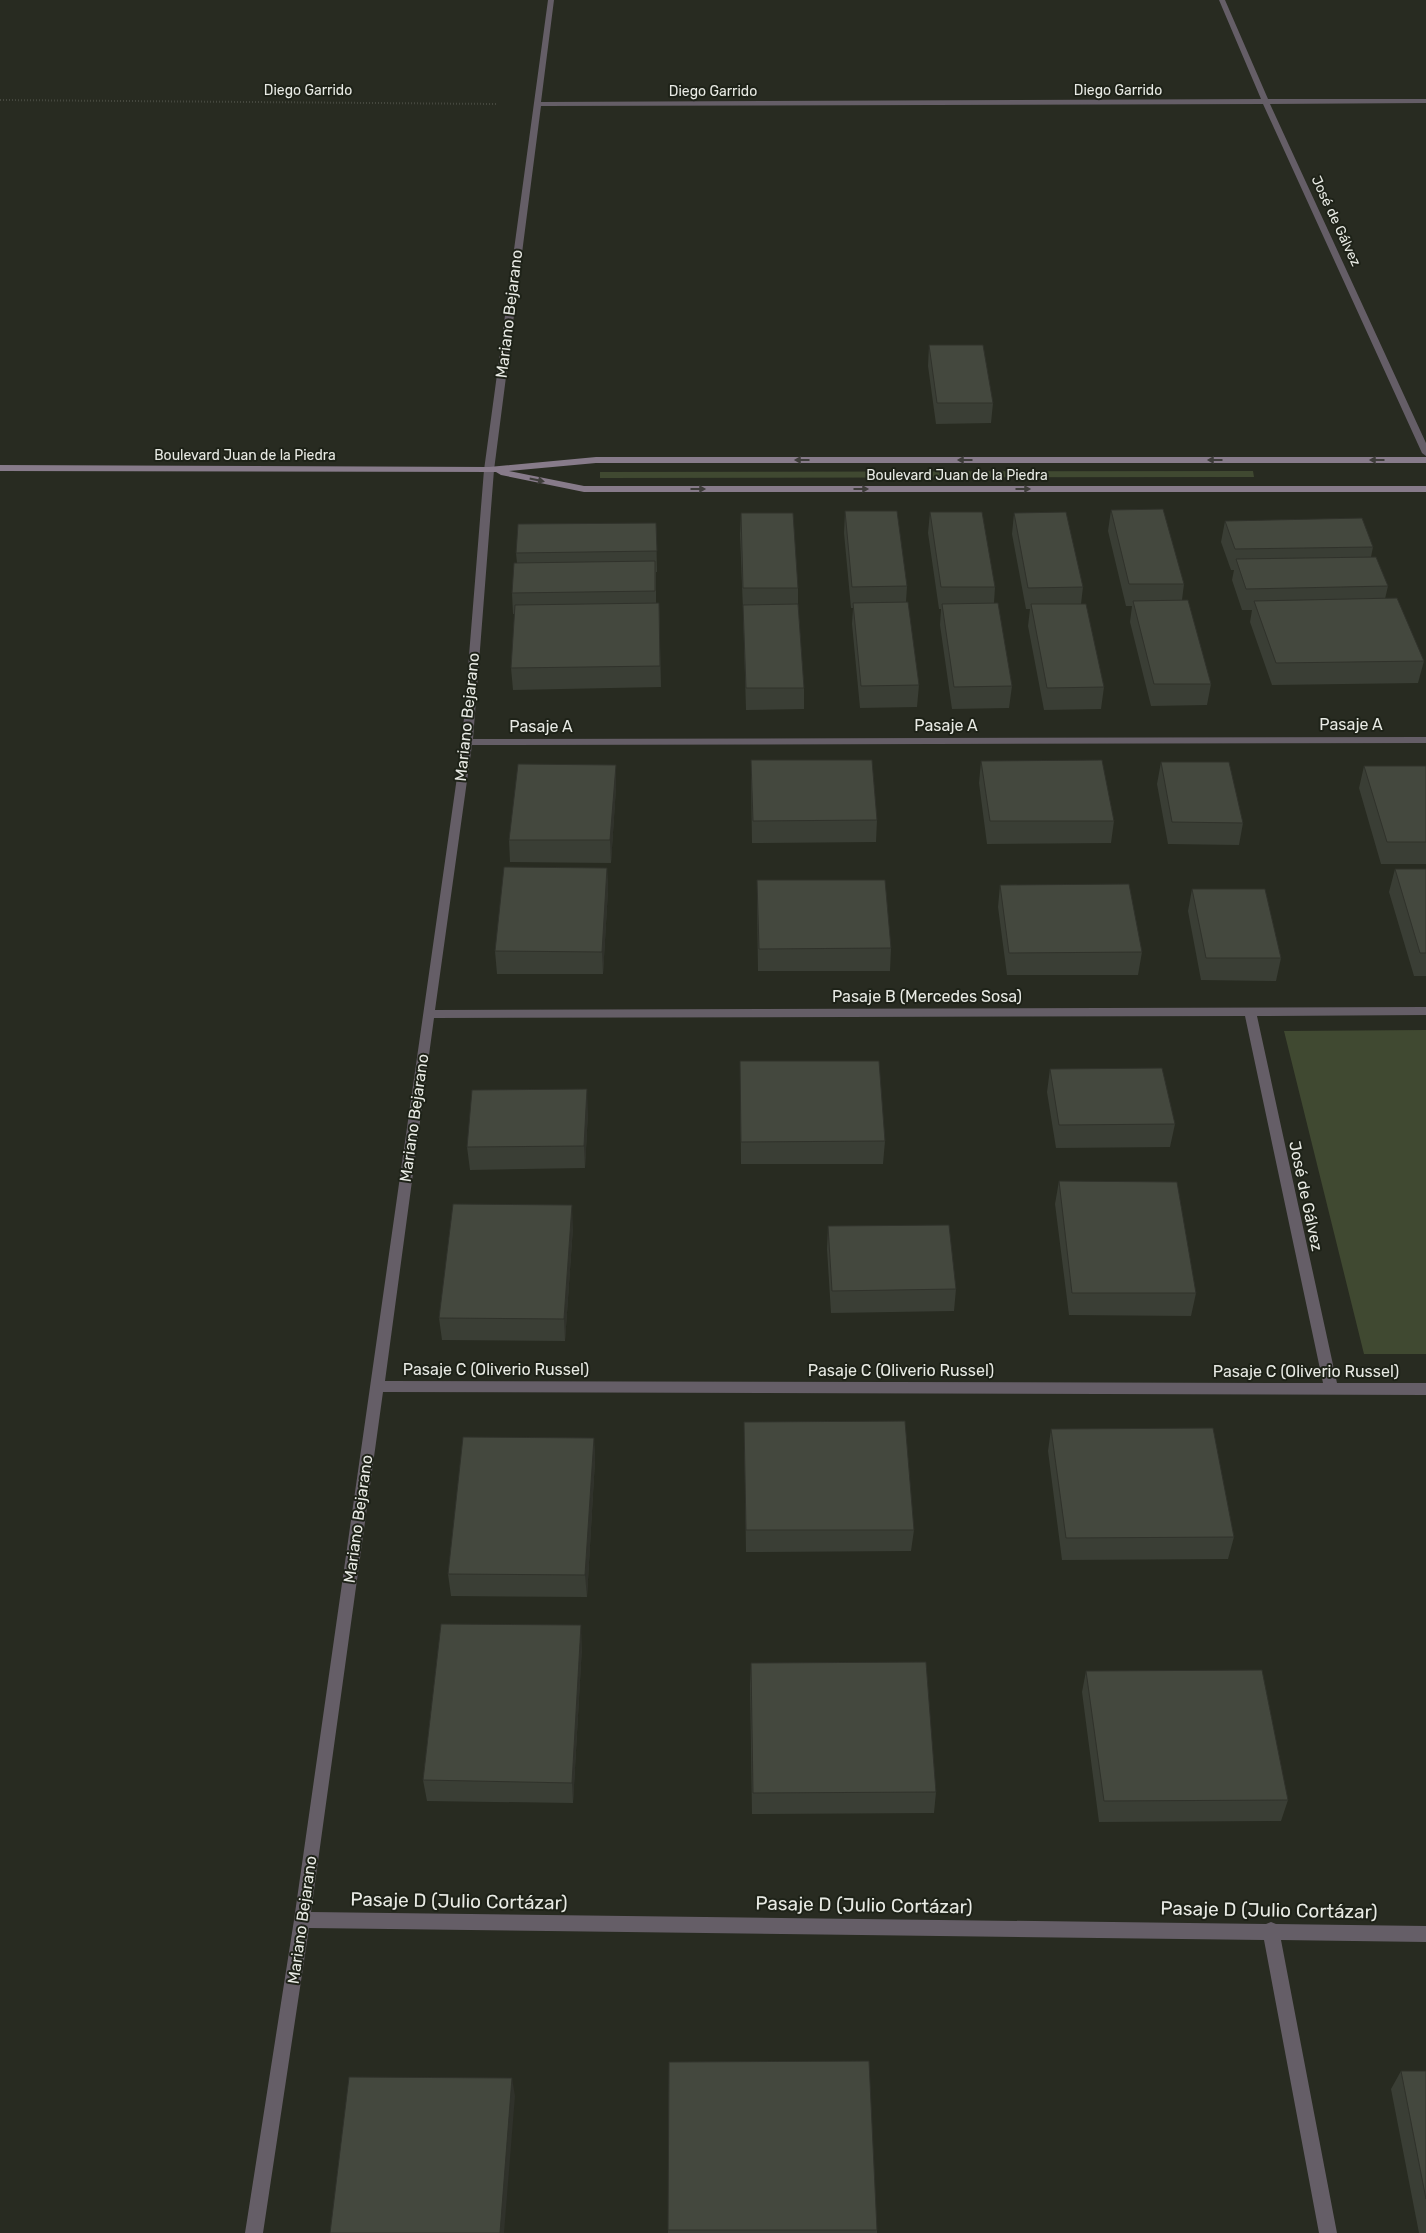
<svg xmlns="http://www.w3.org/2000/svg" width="1426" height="2233" font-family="Rubik,sans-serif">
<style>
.green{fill:#404931}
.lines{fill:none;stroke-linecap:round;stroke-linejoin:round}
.path{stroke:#66685f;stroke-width:2;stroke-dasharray:0.5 2.5;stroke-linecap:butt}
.minor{fill:#655e67;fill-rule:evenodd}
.secondary{fill:#877b8a;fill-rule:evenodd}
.wall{fill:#3a3e35}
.shaded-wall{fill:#30322b}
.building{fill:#44483e;stroke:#30322b}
.oneway{fill:#3e3d3a}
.labels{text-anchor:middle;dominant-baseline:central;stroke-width:4;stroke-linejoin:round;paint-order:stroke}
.far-street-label{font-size:14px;fill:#e8eae4;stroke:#1e2218}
.street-label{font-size:16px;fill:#e8eae4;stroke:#1e2218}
.near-street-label{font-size:19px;fill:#e8eae4;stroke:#1e2218}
</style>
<rect width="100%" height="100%" fill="#282b21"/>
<!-- green -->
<path class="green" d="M1253,471l1,6 -654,1v-6z
M1426,1030v324h-62l-80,-323z"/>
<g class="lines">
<!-- path -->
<path class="path" d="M0,100l496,4"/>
<!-- minor -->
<path class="minor" d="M548,0h6l-13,102 720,-3 -42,-99h6l43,99h158v4l-156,1 156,339v13l-4,-3 -159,-349 -722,2 -47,364 -21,269 953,-2v6l-954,2 -37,265 991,-3v8l-169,1 80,367h89v12l-1043,-3 -72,520 955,12 5,-2 5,2 150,2v16l-145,-2 56,293h-18l-55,-293 -955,-12 -46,305h-18l49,-313 168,-1178 22,-272zM1245,1016l78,367 -938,-2 49,-363z"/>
<!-- secondary -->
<path class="secondary" d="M596,457h830v6h-830l-87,8 75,15h842v6h-842l-83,-17 -5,-3 -496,-1v-6l489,2z"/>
</g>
<!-- wall -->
<path class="wall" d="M929,345l64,58 -2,20 -55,1 -8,-58z
M1111,510l73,74 -2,16 29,84 -4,21 -56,1 -21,-84 2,-16h-6l-18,-75z
M845,511l62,75 -1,16 13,83 -2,22 -57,1 -8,-84 1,-16h-2l-7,-75z
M930,512l65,75 -1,16 18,83 -3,22 -57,1 -12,-84 1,-16h-2l-11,-76z
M741,513l57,75v16l6,84v21l-58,1 -3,-100 -3,-76z
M1014,513l69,74 -2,17 23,83 -3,22 -57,1 -16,-84 2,-17h-4l-14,-75z
M1225,521l148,26 -2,10 17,29 -3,13 39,62 -6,22 -146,2 -22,-63 2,-12h-10l-10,-30 2,-10h-3l-10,-28z
M656,523l1,49h-1v31h3l2,84 -148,3 -2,-22 4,-54h-2l-1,-21 5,-30 -1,-10z
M751,760l126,60 -1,22 -124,1 -1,-61z
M981,761l133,60 -3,22 -124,1 -8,-61z
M1161,762l82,61 -4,22 -71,-1 -11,-60z
M1364,766h62v98h-45l-22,-76z
M616,787l-5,76 -101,-1 -1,-22z
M607,868l1,22 -5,84h-106l-2,-23z
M1395,869h31v107h-12l-25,-84z
M757,880l134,68 -1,23h-132l-1,-68z
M1000,885l142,67 -4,23h-131l-9,-68z
M1192,889l89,69 -5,23 -75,-1 -13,-69z
M740,1061l145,80 -2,23h-142z
M1050,1069l125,55 -5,23 -114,1 -9,-56z
M588,1112l-3,56 -115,2 -3,-23z
M1059,1181l137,112 -5,23 -122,-1 -14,-111z
M828,1226l128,63 -2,22 -123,2 -4,-64z
M573,1227l-8,114 -123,-1 -3,-22z
M744,1422l170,108 -3,21 -165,1z
M1051,1429l183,108 -6,22 -166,1 -14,-109z
M594,1438l1,22 -8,137 -136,-1 -3,-22z
M582,1646l-9,157 -146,-2 -4,-21z
M751,1663l185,129 -2,21 -182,1 -2,-129z
M1086,1671l202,129 -7,21 -182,1 -17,-130z
M669,2062l208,168v3h-209z
M1401,2071h25v162h-7l-28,-144z"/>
<!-- shaded-wall -->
<path class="shaded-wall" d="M616,765v22l-5,76 -1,-23z
M607,868l1,22 -5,84 -1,-22z
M587,1089l1,23 -3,56 -1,-22z
M572,1205l1,22 -8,114 -1,-22z
M594,1438l1,22 -8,137 -2,-22z
M581,1625l1,21 -9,157 -1,-20z
M512,2078l3,18 -11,137h-4z"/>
<!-- building -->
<path class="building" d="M929,345h54l10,58h-56z
M1163,509l21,75h-55l-18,-74z
M845,511h52l10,75 -55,1z
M930,512h52l13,75h-54z
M1066,512l17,75 -55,1 -14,-75z
M741,513h52l5,75h-55z
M1362,518l11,29 -138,2 -10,-28z
M656,523l1,28 -141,2 2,-29z
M1376,557l12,29 -142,3 -10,-30z
M655,561v30l-143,2 2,-30z
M1397,598l27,63 -148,2 -22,-62z
M1188,600l23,84h-57l-21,-83z
M908,602l11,83 -58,1 -8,-83z
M659,603l1,63 -149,2 4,-63z
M998,603l14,83 -58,1 -12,-83z
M798,604l6,84h-58l-3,-83z
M1031,604h55l18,83 -57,1z
M751,760h121l5,60 -124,1z
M1102,760l12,61h-124l-9,-60z
M1161,762h68l14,61 -71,-1z
M518,764l98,1 -6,75h-101z
M1364,766h62v76h-39z
M504,867l103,1 -5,84 -107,-1z
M1395,869h31v84h-6z
M757,880h128l6,68 -132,1z
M1129,884l13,68 -133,1 -9,-68z
M1192,889h73l16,69h-75z
M740,1061h139l6,80 -144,1z
M1162,1068l13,56 -116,1 -9,-56z
M587,1089l-3,57 -117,1 5,-57z
M1059,1181l118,1 19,111h-124z
M453,1204l119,1 -8,114 -125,-1z
M949,1225l7,64 -124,2 -4,-65z
M905,1421l9,109h-168l-2,-108z
M1213,1428l21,109 -168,1 -15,-109z
M463,1437l131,1 -9,137 -137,-1z
M441,1624l140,1 -9,158 -149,-3z
M926,1662l10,130 -183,1 -2,-130z
M1262,1670l26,130 -184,1 -18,-130z
M869,2061l8,169h-209l1,-168z
M1401,2071h25v128z
M349,2077l163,1 -12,155h-170z"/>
<!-- one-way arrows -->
<defs><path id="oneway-solid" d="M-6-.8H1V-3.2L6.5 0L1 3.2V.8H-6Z" transform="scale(1.25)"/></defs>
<g class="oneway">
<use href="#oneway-solid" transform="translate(802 460) rotate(180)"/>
<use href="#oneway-solid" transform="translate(965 460) rotate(180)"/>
<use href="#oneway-solid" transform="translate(1215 460) rotate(180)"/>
<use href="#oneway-solid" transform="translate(1377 460) rotate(180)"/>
<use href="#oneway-solid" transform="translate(537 480) rotate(12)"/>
<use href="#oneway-solid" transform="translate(698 489)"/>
<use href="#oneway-solid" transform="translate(861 489)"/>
<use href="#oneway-solid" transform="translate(1023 489)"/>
</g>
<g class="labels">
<!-- far-street labels -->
<g class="far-street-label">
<text x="308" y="90">Diego Garrido</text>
<text x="1118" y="90">Diego Garrido</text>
<text x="713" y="91">Diego Garrido</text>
<text transform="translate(1336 221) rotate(65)">José de Gálvez</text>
<text x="245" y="455">Boulevard Juan de la Piedra</text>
<text x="957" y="475">Boulevard Juan de la Piedra</text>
</g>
<!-- street labels -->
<g class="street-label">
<text transform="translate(509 314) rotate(-83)">Mariano Bejarano</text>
<text transform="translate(467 717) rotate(-84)">Mariano Bejarano</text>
<text x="1351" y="724">Pasaje A</text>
<text x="946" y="725">Pasaje A</text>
<text x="541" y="726">Pasaje A</text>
<text x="927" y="996">Pasaje B (Mercedes Sosa)</text>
<text transform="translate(414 1118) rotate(-82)">Mariano Bejarano</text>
<text transform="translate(1306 1196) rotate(78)">José de Gálvez</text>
<text x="496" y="1369">Pasaje C (Oliverio Russel)</text>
<text x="901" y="1370">Pasaje C (Oliverio Russel)</text>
<text x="1306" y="1371">Pasaje C (Oliverio Russel)</text>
<text transform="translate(358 1519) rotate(-82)">Mariano Bejarano</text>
<text transform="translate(302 1920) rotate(-82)">Mariano Bejarano</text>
</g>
<!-- near-street labels -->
<g class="near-street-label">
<text transform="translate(459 1901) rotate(1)">Pasaje D (Julio Cortázar)</text>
<text transform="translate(864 1905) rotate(1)">Pasaje D (Julio Cortázar)</text>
<text transform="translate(1269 1910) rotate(1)">Pasaje D (Julio Cortázar)</text>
</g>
</g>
</svg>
